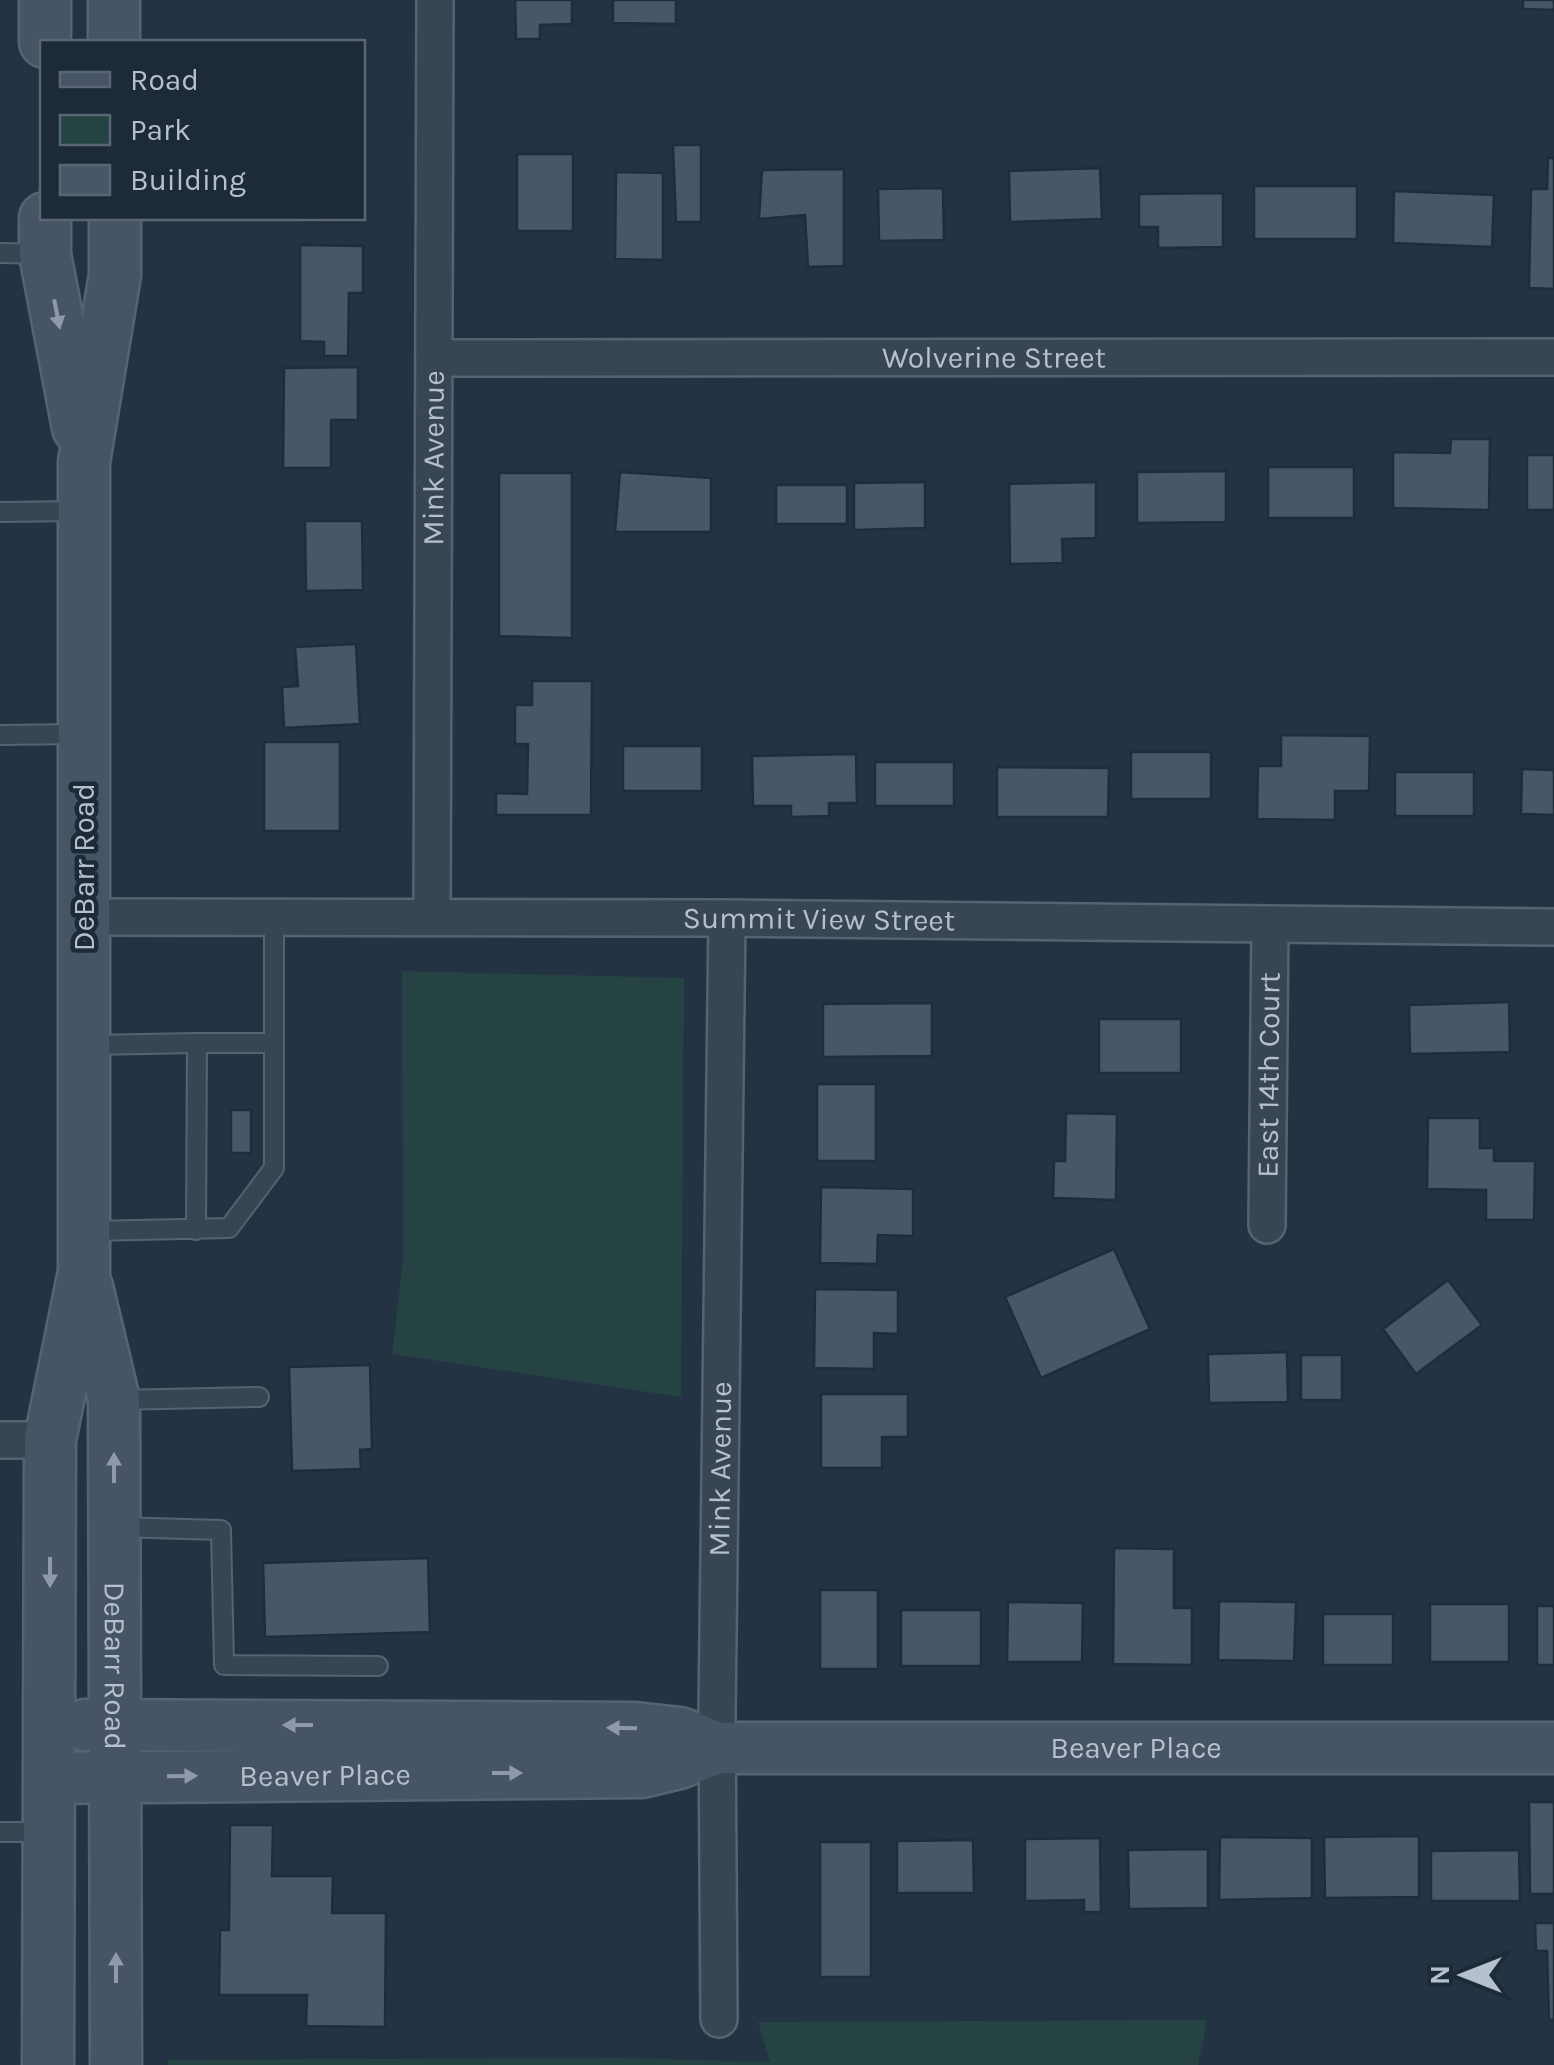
<svg xmlns="http://www.w3.org/2000/svg" width="1554" height="2065" font-family="Karla,sans-serif">
<style>
.green{fill:#264344}
.building{fill:#47576a;stroke:#1f2c3a;stroke-width:2.5}
.lines{fill:none;stroke-linecap:round;stroke-linejoin:round}
.lane-casing{stroke:#566370;stroke-width:22}
.street-casing{stroke:#566370;stroke-width:40}
.secondary-casing{stroke:#566370;stroke-width:55}
.lane{stroke:#384553;stroke-width:18}
.street{stroke:#384553;stroke-width:35}
.secondary{stroke:#465466;stroke-width:50}
.oneway{fill:#8e9aa9}
.labels{text-anchor:middle;dominant-baseline:central;stroke-width:9;stroke-linejoin:round;paint-order:stroke}
.street-label{font-size:30px;fill:#b5c0cd;stroke:#1d2a38}
</style>
<rect width="100%" height="100%" fill="#243343"/>
<!-- green -->
<path class="green" d="M402,971l282,7 -3,419 -289,-43 11,-93z
M1207,2020l-9,45h-1030v-5l453,-2 149,4 -12,-40z"/>
<!-- building -->
<path class="building" d="M515,0h57v24l-32,1v14h-24z
M613,0h63v24l-63,-1z
M1523,0h31v10l-31,-1z
M673,145h28v77h-25z
M517,154h56v77h-56z
M1548,158h6v131l-25,-1 2,-99h16z
M1100,168l2,51 -92,3 -1,-51z
M844,169v97l-36,1 -3,-52 -46,4 3,-49z
M616,172l47,1v87l-48,-1z
M1254,186h103v53h-103z
M943,188l1,52 -65,1 -1,-52z
M1394,191l100,4 -2,52 -99,-4z
M1223,193v54l-65,1v-21h-19v-33z
M305,218h53v4l-53,-1z
M300,245l63,1v47h-14l-1,63h-24v-14l-24,-1z
M358,367v53h-27v48h-48l1,-100z
M1451,439h39l-1,71 -96,-2v-56l57,1z
M1527,455h27v55h-27z
M1268,467h86v51h-86z
M1226,471v51l-89,1v-51z
M620,472l91,6v54h-96z
M499,473h73v165l-73,-2z
M925,482v46l-71,2v-47z
M1096,482v56l-34,1 1,24 -53,1 -1,-80z
M776,485h71v39h-71z
M305,521h57l1,69 -57,1z
M356,644l4,80 -76,4 -2,-41 16,-1 -3,-39z
M532,681h60l-1,134h-95v-22l31,1 1,-50h-13v-39h17z
M1281,735l89,1 -1,55h-34v29l-78,-1 1,-53h23z
M264,742h76v89h-76z
M623,746h79v45h-79z
M1131,752h80v47h-80z
M856,754l1,49h-28v13l-38,1v-11h-38l-1,-50z
M875,762h79v44h-79z
M997,767l112,1 -1,49h-111z
M1522,769l32,1v45l-33,-1z
M1395,772h79v44h-79z
M1509,1002l1,50 -100,2 -1,-49z
M932,1003v53l-109,1v-53z
M1099,1019h82v54h-82z
M817,1084h59v77h-59z
M231,1110h20v43h-20z
M1066,1113l51,1 -1,86 -63,-2 1,-37h11z
M1428,1118h52v30h14v13h41l-1,59h-48v-30l-59,-1z
M821,1187l92,2v47l-35,-1 -1,29 -57,-1z
M1114,1249l36,80 -109,49 -36,-81z
M1448,1280l34,45 -66,49 -33,-45z
M815,1289l83,1v44l-24,-1v36l-60,-1z
M1287,1352l1,50 -79,1 -1,-49z
M1301,1355h41v45h-41z
M370,1365l2,84 -12,1 1,19 -69,2 -3,-104z
M821,1394h87v43h-26v31h-61z
M1114,1548l60,1v59h18v57l-79,-1z
M428,1558l2,74 -165,5 -2,-74z
M820,1590h58v79h-58z
M1219,1601l77,1 -2,59 -76,-1z
M1008,1602l75,1 -1,59h-75z
M1430,1604h79v58h-79z
M1537,1606h17v59h-17z
M901,1610h80v56h-80z
M1323,1614h70v51h-70z
M1529,1802h25v92h-24z
M230,1825h43l-1,51h61l-1,37h54l-1,114 -79,-1 1,-31h-88l1,-65h9z
M1419,1836v61l-94,1 -1,-61z
M1220,1837l92,1v60l-93,2z
M1100,1838l1,74h-17v-12l-59,1v-62z
M973,1840l1,53h-77v-52z
M820,1842h51v135h-51z
M1208,1849v59l-79,1 -1,-59z
M1519,1850l1,51h-89v-50z
M1535,1923h19v97h-5l-2,-69h-11z"/>
<g class="lines">
<defs>
<path id="lane" d="M0,253l44,1
M0,512l79,-1
M0,735l79,-1
M197,1043h76
M89,1045l108,-2 -1,187
M89,1231l140,-3 45,-60v-252
M115,1400l144,-3
M115,1527l106,3 3,135 154,1
M0,1832h44"/>
<g id="street">
<path id="s1" d="M434,358l1120,-1"/>
<path id="s2" d="M432,916l3,-916"/>
<path id="s3" d="M84,917l643,1 827,9"/>
<path id="s4" d="M1267,1225l3,-300"/>
<path d="M0,1440h50"/>
<path id="s5" d="M719,2019l-2,-304 10,-797"/>
</g>
<g id="secondary">
<path d="M45,0v42"/>
<path d="M114,0v42"/>
<path d="M45,218v36l33,174"/>
<path id="s6" d="M87,1287l27,113 2,665"/>
<path d="M85,1725l550,3 45,5 37,15"/>
<path id="s7" d="M50,1778l592,-6 37,-9 38,-15h837"/>
<path d="M48,2065l2,-625 34,-168v-810l31,-187v-57"/>
</g>
</defs>
<!-- lane casing -->
<use href="#lane" class="lane-casing"/>
<!-- street casing -->
<use href="#street" class="street-casing"/>
<!-- secondary casing -->
<use href="#secondary" class="secondary-casing"/>
<!-- lane -->
<use href="#lane" class="lane"/>
<!-- street -->
<use href="#street" class="street"/>
<!-- secondary -->
<use href="#secondary" class="secondary"/>
</g>
<!-- one-way arrows -->
<defs><path id="oneway-solid" d="M-6-.8H1V-3.2L6.5 0L1 3.2V.8H-6Z" transform="scale(2.5)"/></defs>
<g class="oneway">
<use href="#oneway-solid" transform="translate(57 314) rotate(79)"/>
<use href="#oneway-solid" transform="translate(114 1468) rotate(-90)"/>
<use href="#oneway-solid" transform="translate(50 1572) rotate(90)"/>
<use href="#oneway-solid" transform="translate(298 1725) rotate(-180)"/>
<use href="#oneway-solid" transform="translate(622 1728) rotate(-179)"/>
<use href="#oneway-solid" transform="translate(507 1773)"/>
<use href="#oneway-solid" transform="translate(182 1776) rotate(-1)"/>
<use href="#oneway-solid" transform="translate(116 1968) rotate(-90)"/>
</g>
<g class="labels">
<!-- street labels -->
<g class="street-label">
<text stroke="none"><textPath href="#s1" startOffset="560">Wolverine Street</textPath></text>
<text stroke="none"><textPath href="#s2" startOffset="458">Mink Avenue</textPath></text>
<text transform="translate(84 867) rotate(-90)">DeBarr Road</text>
<text stroke="none"><textPath href="#s3" startOffset="735">Summit View Street</textPath></text>
<text stroke="none"><textPath href="#s4" startOffset="150">East 14th Court</textPath></text>
<text stroke="none"><textPath href="#s5" startOffset="550">Mink Avenue</textPath></text>
<text stroke="none"><textPath href="#s6" startOffset="382">DeBarr Road</textPath></text>
<text stroke="none"><textPath href="#s7" startOffset="1090">Beaver Place</textPath></text>
<text stroke="none"><textPath href="#s7" startOffset="275">Beaver Place</textPath></text>
</g>
</g>
<!-- legend -->
<rect x="40" y="40" width="325" height="180" fill="#1d2a38" stroke="#5a6674" stroke-width="2.5"/>
<rect x="60" y="72" width="50" height="15" fill="#465466" stroke="#5a6674" stroke-width="2.5"/>
<text x="130" y="90" font-size="30" fill="#b5c0cd">Road</text>
<rect x="60" y="115" width="50" height="30" fill="#264344" stroke="#5a6674" stroke-width="2.5"/>
<text x="130" y="140" font-size="30" fill="#b5c0cd">Park</text>
<rect x="60" y="165" width="50" height="30" fill="#47576a" stroke="#5a6674" stroke-width="2.5"/>
<text x="130" y="190" font-size="30" fill="#b5c0cd">Building</text>
<!-- north arrow -->
<g transform="translate(1464 1975) rotate(270)" stroke="#1d2a38" stroke-width="8" paint-order="stroke">
<path d="M0-8L18 38L0 25L-18 38Z" fill="#b5c0cd"/>
<text y="-15" font-size="28" font-weight="bold" text-anchor="middle" fill="#b5c0cd">N</text>
</g>
</svg>
